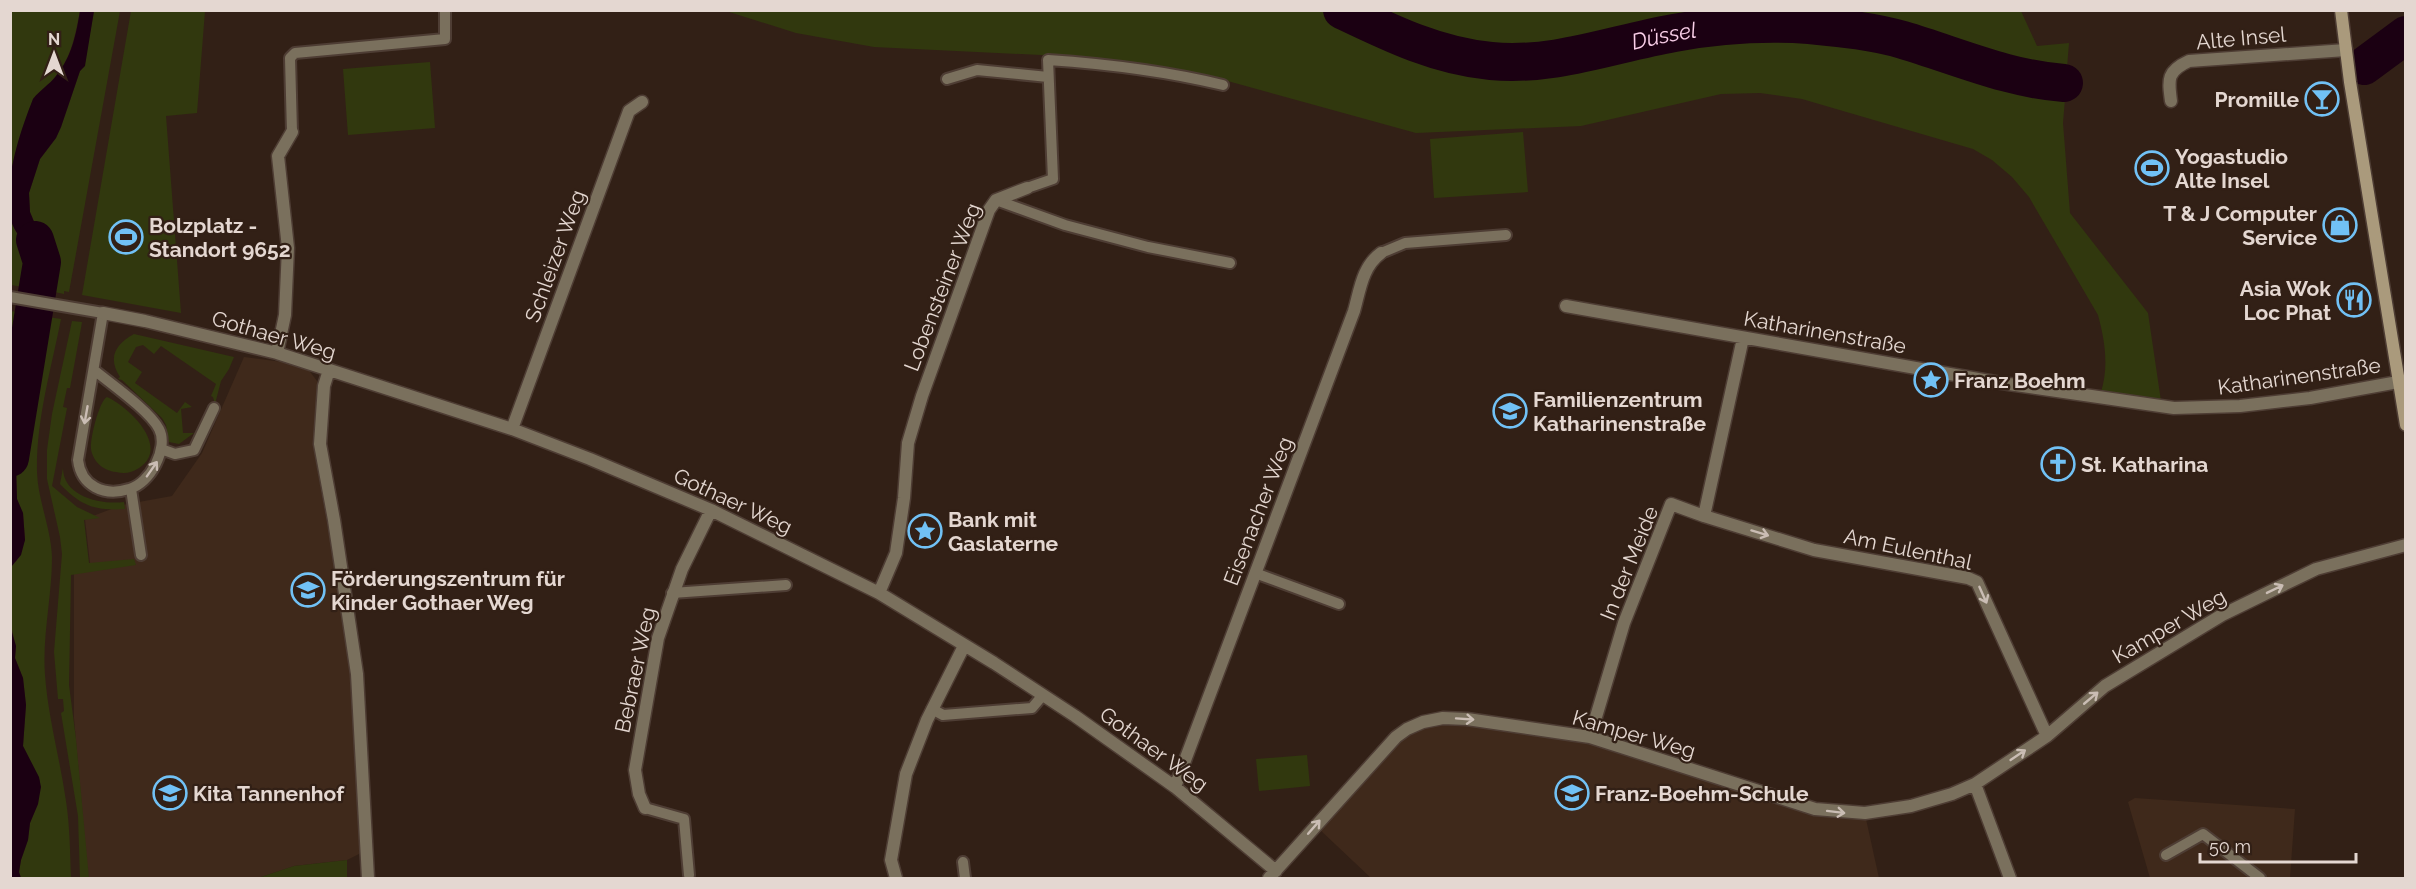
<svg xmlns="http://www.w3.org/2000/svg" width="2416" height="889" font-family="Raleway,sans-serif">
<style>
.built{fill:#3f291b}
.green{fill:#31380e}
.water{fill:#1b0012}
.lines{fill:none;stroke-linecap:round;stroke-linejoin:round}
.river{stroke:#1b0012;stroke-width:38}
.lane-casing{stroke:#4e3d34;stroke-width:14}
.street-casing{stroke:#4e3d34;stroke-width:15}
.secondary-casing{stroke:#4e3d34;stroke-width:15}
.lane{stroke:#7a705d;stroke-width:10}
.street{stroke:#7a705d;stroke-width:12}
.secondary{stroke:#aa9a7c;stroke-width:12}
.oneway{stroke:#cabdb4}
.labels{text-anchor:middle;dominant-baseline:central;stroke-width:4.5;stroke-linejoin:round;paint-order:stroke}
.street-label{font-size:21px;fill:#e4d7d1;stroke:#322016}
.poi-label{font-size:21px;font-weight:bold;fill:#e4d7d1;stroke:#322016;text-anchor:start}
.water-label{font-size:22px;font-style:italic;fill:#facfe9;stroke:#322016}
</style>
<rect width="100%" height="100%" fill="#322016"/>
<!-- built -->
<path class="built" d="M244,357l61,8 12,16 -2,75 38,213 10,183 -16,8 -53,6 -36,12h-170l-14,-160v-152l16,-3 -5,-44 37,-14 50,-9 30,-43z
M1443,720l147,19 222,74 54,6 13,59h-508l-53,-50 78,-88z
M2135,798l160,11 -5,69h-140l-22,-76z"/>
<!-- green -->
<path class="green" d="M11,11h69c-5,24 -8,45 -24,65 -7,9 -16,14 -23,23l-22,71z
M94,11h26l-51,281 -5,-1v3l-19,-4 8,-51 -10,-6 -8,-9 -5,-12 -1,-19 11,-34 16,-21 5,-11 19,-56 4,-6z
M131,11h74l-8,102 -31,3 15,197 -99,-18z
M726,11h611l91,40 67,13h59l120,-29 44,-7 45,-1 109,8 35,9 122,39 37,3 -3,37 7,90 78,100 13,88 -60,-9c8,-26 4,-51 -3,-77l-69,-118 -17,-20 -20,-17 -19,-11 -171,-50 -42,-6 -39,1 -140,32 -165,7 -192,-53 -87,-16 -55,-7 -208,-10 -78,-14z
M1348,11h673l16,35 32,-3 -3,37 -49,-6 -132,-42 -77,-9 -67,-1 -69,8 -126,29h-56l-58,-12z
M430,62l5,66 -87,7 -5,-66z
M1523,132l5,60 -94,6 -4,-59z
M10,218c11,32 29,30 19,70l-18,-3z
M11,311l15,3 -15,95z
M42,316l19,3c-10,51 -25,101 -24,153 1,29 14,56 15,85 0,40 -10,79 -7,118 3,42 15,84 21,126 4,26 4,52 5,77h-50l-2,-6 2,-12 7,-20 2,-17 8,-19 2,-23 -17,-35 3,-41 -3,-27 -8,-20 1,-12 -5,-20v-59l6,-7 8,-20 -2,-27 -6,-14 -1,-33 7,-59 9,-28 4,-34z
M72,321l10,1 -1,6 -11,60h-3l-4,19 4,1 -15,78 25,21 23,11 -16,2 5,43 45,-4 2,6 -65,10 -2,110 7,54 13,139h-9l-2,-62 -17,-103 3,-2 -1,-12h-5l-4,-47 8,-98 -2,-17 -13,-58v-29l5,-36z
M134,334l100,23 -5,12 -8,12 -6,23 -2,-7 -2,-1 5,-12 -55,-38 -7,8 -11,-9 -7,2 -8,15 14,10 -7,11 42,30 8,-11 7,5 -11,2 2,24h11l-15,11 -10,-2 -3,-17 -4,-7 -40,-38 -4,-1 2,-2c-13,-20 -4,-33 14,-43z
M107,397c22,10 64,50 32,71 -8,5 -14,6 -23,4 -12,-1 -23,-10 -25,-23 -1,-10 8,-48 16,-52z
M63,468c0,29 39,37 61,34l1,7c-30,2 -44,-3 -65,-25z
M1307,755l3,31 -51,5 -3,-32z
M347,860v18h-89l36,-12z"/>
<!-- water -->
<path class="water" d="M80,11h14l-9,55 -5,5 -19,56 -5,11 -16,21 -11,34 1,19 5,12 8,9 8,1 2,5 -8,51 -16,-2c3,-13 6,-28 -2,-41 -5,-9 -13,-15 -16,-27 -8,-37 8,-86 22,-121 7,-9 16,-14 23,-23 16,-20 20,-41 24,-65z
M26,314l16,2 -6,29 -4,34 -10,33 -6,54 1,33 6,14 2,27 -4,15 -10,12v-158z
M10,626l6,20 -1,12 8,20 3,27 -3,41 16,31 2,10 -3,17 -8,19 -2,17 -7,20 -2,12 2,6h-11z"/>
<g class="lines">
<!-- river -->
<g class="river">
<path id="s1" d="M1342,10c48,23 95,46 149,51 64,6 121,-17 183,-28 44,-8 90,-11 135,-8 31,3 64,6 94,15 54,16 105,39 161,43"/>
<path d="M2364,66l42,-31"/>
<path d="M10,458l32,-196 -7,-22"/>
</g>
<defs>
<path id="lane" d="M947,79l30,-9 71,7
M292,132l-2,-74 5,-5 150,-14v-29
M1027,188l26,-9 -5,-119c60,4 117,11 175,25
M996,200l69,25 83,22 82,16
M1381,253l24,-10 101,-8
M10,297l93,16 -25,147c3,26 26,37 51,29 21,-5 40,-41 30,-60 -9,-18 -48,-45 -65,-59
M161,449l14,5 19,-4 20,-42
M131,489l10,66
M1255,573l84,31
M672,593l114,-8
M932,709l11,6 89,-7 11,-13
M645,808l39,11 5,56
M2166,855l37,-21 57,44
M963,862l2,16"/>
<path id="street" d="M2171,101c-3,-22 -4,-30 18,-40l157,-11
M1566,306l429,76 179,26 66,-2 70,-8 88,-16
M103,313l42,8 132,32 235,76 78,30 121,51 168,83 115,70 81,53 100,71 101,84
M277,353l8,-38 3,-67 -10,-92 14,-24
M329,370l-5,16 -4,58 14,76 23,154 11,204
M512,429l117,-318 13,-9
M1704,516l110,34 154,28 9,4 70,154
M879,593l17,-40 8,-55 4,-55 14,-47 67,-186 7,-10 31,-12
M1590,737l34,-114 47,-119 33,12 39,-178
M1975,784l35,94
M1175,787l179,-476c6,-21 8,-44 27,-58
M645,808l-6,-14 -4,-24 23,-132 24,-69 29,-59
M896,878l-5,-18 15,-86 21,-54 37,-74
M1269,878l127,-141 11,-8 16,-7 20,-4 24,1 123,18 225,72 50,4 46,-7 41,-12 23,-10 72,-48 58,-50 117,-71 94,-46 90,-24"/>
<path id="secondary" d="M2341,10l9,72 56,343"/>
</defs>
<!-- lane casing -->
<use href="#lane" class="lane-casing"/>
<!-- street casing -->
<use href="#street" class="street-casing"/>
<!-- secondary casing -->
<use href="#secondary" class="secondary-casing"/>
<!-- lane -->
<use href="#lane" class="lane"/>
<!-- street -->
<use href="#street" class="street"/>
<!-- secondary -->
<use href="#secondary" class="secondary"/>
</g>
<!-- one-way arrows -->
<defs><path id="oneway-shaft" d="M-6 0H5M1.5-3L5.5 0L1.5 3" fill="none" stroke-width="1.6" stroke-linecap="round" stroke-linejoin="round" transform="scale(1.5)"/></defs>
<g class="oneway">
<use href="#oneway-shaft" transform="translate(86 415) rotate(100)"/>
<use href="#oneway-shaft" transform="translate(152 469) rotate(-55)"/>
<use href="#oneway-shaft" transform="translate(1760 533) rotate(17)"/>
<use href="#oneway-shaft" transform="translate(2275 589) rotate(-26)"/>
<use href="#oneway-shaft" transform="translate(1983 595) rotate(66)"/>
<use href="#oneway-shaft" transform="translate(2091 698) rotate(-40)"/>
<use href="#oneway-shaft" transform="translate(1465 719) rotate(4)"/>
<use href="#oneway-shaft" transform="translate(2018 755) rotate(-34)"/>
<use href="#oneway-shaft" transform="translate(1836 812) rotate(7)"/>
<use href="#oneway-shaft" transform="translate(1314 827) rotate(-49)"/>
</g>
<!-- icons -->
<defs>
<symbol id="bar-ring" viewBox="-11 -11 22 22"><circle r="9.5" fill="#322016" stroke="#71c1f5" stroke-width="1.5"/><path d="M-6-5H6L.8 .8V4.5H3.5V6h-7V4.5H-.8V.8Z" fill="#71c1f5"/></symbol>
<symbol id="stadium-ring" viewBox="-11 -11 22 22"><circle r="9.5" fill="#322016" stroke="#71c1f5" stroke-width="1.5"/><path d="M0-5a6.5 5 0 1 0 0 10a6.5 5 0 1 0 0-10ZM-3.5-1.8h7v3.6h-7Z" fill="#71c1f5"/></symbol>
<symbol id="shop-ring" viewBox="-11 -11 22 22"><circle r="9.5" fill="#322016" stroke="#71c1f5" stroke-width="1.5"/><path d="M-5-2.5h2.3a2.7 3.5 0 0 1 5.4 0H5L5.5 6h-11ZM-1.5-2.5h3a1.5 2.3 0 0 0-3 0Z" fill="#71c1f5"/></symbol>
<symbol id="restaurant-ring" viewBox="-11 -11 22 22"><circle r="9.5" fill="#322016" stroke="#71c1f5" stroke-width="1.5"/><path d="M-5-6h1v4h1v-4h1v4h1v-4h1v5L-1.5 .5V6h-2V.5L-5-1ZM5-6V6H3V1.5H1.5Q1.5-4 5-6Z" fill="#71c1f5"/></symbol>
<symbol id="sight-ring" viewBox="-11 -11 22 22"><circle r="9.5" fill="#322016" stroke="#71c1f5" stroke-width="1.5"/><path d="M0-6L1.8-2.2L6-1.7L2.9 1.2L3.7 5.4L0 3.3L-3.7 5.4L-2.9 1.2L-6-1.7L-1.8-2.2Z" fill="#71c1f5"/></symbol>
<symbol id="school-ring" viewBox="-11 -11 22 22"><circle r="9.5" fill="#322016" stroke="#71c1f5" stroke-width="1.5"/><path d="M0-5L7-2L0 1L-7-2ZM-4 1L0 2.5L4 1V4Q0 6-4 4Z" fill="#71c1f5"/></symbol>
<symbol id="church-ring" viewBox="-11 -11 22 22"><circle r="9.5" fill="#322016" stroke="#71c1f5" stroke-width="1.5"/><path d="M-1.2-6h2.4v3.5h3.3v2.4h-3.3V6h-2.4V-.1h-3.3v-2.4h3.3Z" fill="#71c1f5"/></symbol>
</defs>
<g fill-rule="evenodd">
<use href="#bar-ring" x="2303" y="80" width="38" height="38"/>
<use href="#stadium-ring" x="2133" y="149" width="38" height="38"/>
<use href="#shop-ring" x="2321" y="206" width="38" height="38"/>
<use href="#stadium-ring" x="107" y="218" width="38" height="38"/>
<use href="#restaurant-ring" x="2335" y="281" width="38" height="38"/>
<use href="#sight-ring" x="1912" y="361" width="38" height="38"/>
<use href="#school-ring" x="1491" y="392" width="38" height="38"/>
<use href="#church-ring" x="2039" y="445" width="38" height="38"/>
<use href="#sight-ring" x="906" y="512" width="38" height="38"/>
<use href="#school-ring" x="289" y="571" width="38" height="38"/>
<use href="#school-ring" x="151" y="774" width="38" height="38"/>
<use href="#school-ring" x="1553" y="774" width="38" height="38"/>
</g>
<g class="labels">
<!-- street labels -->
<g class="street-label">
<text transform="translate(2241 38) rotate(-5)">Alte Insel</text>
<text transform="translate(555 256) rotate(-70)">Schleizer Weg</text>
<text transform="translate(942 287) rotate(-69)">Lobensteiner Weg</text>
<text transform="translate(1825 332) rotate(10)">Katharinenstraße</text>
<text transform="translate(274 335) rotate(16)">Gothaer Weg</text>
<text transform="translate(2299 376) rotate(-8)">Katharinenstraße</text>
<text transform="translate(733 501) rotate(25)">Gothaer Weg</text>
<text transform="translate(1258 511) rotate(-69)">Eisenacher Weg</text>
<text transform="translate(1908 549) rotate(12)">Am Eulenthal</text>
<text transform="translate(1629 563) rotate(-68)">In der Meide</text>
<text transform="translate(2169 626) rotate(-30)">Kamper Weg</text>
<text transform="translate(635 670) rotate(-78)">Bebraer Weg</text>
<text transform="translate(1634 734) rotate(16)">Kamper Weg</text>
<text transform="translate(1154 749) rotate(36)">Gothaer Weg</text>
</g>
<!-- poi labels -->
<g class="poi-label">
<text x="2299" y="99" text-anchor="end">Promille</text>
<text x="2175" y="156">Yogastudio<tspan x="2175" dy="24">Alte Insel</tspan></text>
<text x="2317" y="213" text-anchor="end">T &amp; J Computer<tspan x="2317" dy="24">Service</tspan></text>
<text x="149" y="225">Bolzplatz -<tspan x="149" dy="24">Standort 9652</tspan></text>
<text x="2331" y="288" text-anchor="end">Asia Wok<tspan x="2331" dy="24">Loc Phat</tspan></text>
<text x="1954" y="380">Franz Boehm</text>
<text x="1533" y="399">Familienzentrum<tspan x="1533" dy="24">Katharinenstraße</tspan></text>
<text x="2081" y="464">St. Katharina</text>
<text x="948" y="519">Bank mit<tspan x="948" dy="24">Gaslaterne</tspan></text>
<text x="331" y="578">Förderungszentrum für<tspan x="331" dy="24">Kinder Gothaer Weg</tspan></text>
<text x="193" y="793">Kita Tannenhof</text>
<text x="1595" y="793">Franz-Boehm-Schule</text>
</g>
<!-- water labels -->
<g class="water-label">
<text stroke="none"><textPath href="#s1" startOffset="334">Düssel</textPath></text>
</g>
</g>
<!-- border -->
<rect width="2416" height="889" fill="none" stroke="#e4d7d1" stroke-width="24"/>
<!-- north arrow -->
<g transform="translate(54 54)" stroke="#322016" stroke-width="4.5" paint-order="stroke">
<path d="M0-4.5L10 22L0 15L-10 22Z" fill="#e4d7d1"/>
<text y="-9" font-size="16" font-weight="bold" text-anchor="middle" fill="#e4d7d1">N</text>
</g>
<!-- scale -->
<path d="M2200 853v9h156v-9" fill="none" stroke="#e4d7d1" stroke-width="3"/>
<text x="2209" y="853" font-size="18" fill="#e4d7d1" stroke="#322016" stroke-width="4.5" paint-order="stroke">50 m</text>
</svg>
